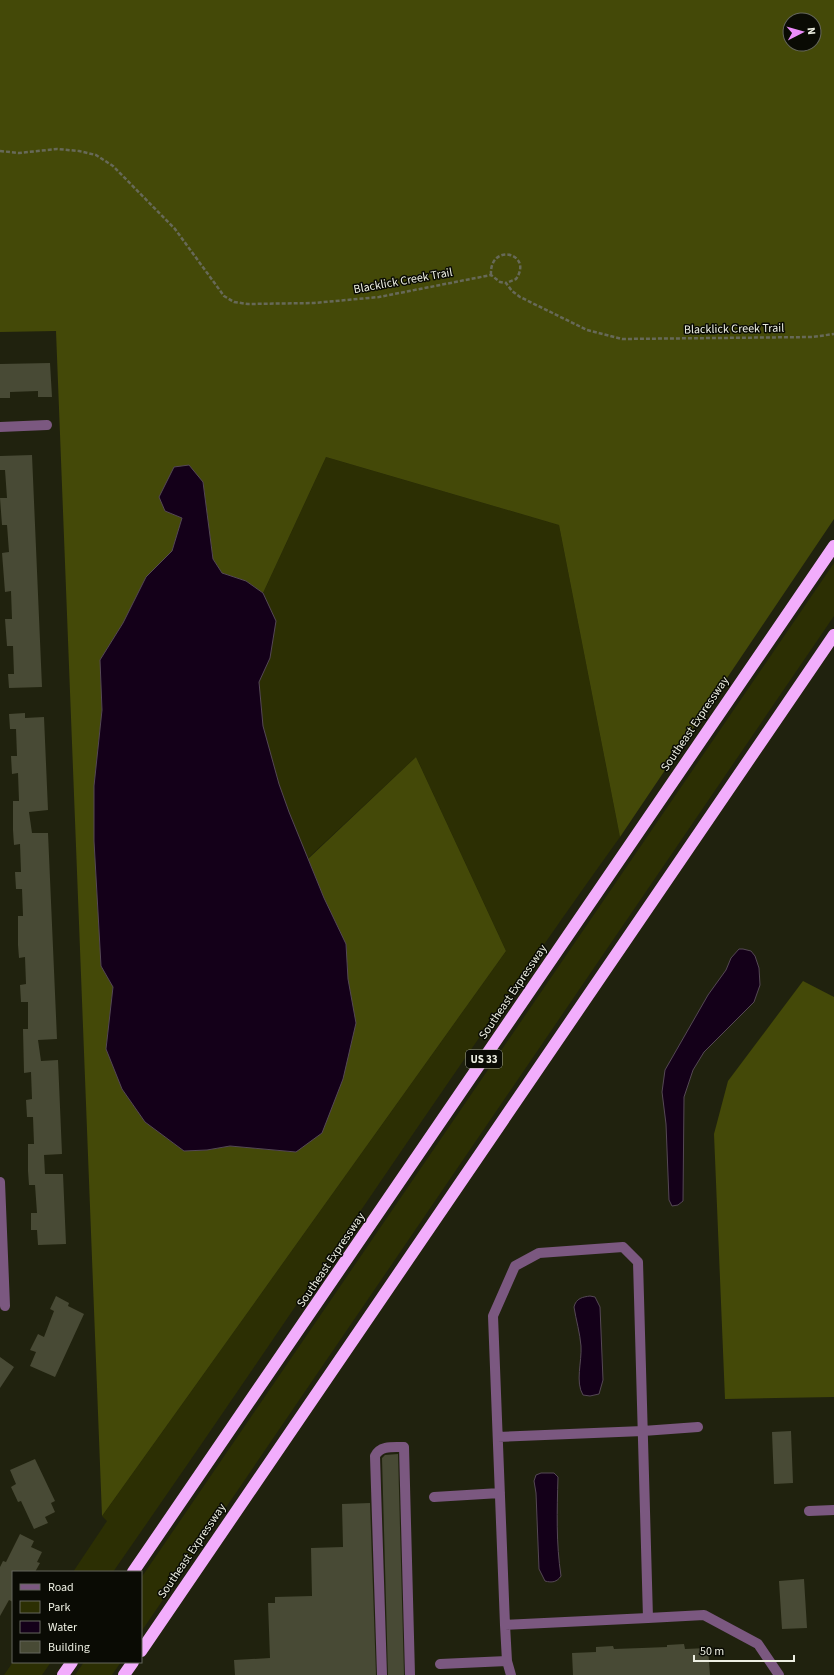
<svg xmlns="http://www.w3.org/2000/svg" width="834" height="1675" font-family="'Source Sans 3',sans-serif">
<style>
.green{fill:#2c2f03}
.forest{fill:#444908;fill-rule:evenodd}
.water{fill:#140019;stroke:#554855}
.building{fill:#484a35}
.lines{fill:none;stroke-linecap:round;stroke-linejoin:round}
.path{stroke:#676958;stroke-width:2.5;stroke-dasharray:4 2;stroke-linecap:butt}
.minor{stroke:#7b5880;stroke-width:10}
.highway{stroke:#f2adfc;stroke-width:12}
.labels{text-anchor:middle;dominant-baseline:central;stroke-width:3;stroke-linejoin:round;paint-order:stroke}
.shield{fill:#0a0b04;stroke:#a9ab9f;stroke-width:1}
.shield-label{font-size:11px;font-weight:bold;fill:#edefe2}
.street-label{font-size:12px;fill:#edefe2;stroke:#0a0b04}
</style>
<rect width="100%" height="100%" fill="#20220e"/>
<!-- green -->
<path class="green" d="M326,457l233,68 61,312c-173,242 -337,491 -507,735h-40l34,-51 -5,-5 404,-565 -90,-194 -109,102 -28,-75 -16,-58 -4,-44 11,-24 6,-37 -13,-28z
M834,563v53l-693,1016v-54z
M13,1662h38l-9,13h-38z
M84,1662h37l-9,13h-37z"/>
<!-- forest -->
<path class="forest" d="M0,0h834v519l-214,318 -61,-312 -233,-68 -63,136 -17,-12 -24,-8 -9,-14 -10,-77 -38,29 17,7 -10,33 -26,26 -23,46 -23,37 2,50 -8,76v55l7,125 12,21 -7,62 16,40 23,33 39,29 23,-1 23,-4 66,6 52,-173 -2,-35 -22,-46 -16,-39 108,-102 90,194 -404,565 -46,-1185 -56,1zM790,20h24v24h-24z
M803,981l31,16v400l-109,2 -11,-265 14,-53z"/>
<!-- water -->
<path class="water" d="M189,465l14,17 10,77 9,14 24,8 17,12 13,28 -6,37 -11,24 4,44 16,58 10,28 35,86 22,46 2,35 8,44 -13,56 -21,54 -26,19 -66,-6 -23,4 -23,1 -39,-29 -23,-33 -16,-40 7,-62 -12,-21 -7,-125v-55l8,-76 -2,-50 23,-37 23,-46 26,-26 10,-33 -17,-7 -6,-14 15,-30z
M739,949h4l8,2 4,5 4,12 1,17 -6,17 -50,50 -11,18 -9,27 -1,104 -5,4 -6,1 -3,-6 -3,-76 -4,-32 3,-22 43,-75 18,-25 5,-12z
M590,1296l5,1 5,10 3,73 -4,14 -9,2 -7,-1c-8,-13 -1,-33 -2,-49 -1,-13 -5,-26 -7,-39 2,-9 9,-10 16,-11z
M541,1473h13l4,4c-1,34 -2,66 3,99 -4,6 -9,7 -16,5l-6,-12 -3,-76 -2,-12 2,-6z"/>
<!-- building -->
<path class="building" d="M50,363l2,34h-14v-6l-28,1v6h-10v-34z
M32,455l10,232 -33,1 -1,-14h6l-1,-28h-6l-2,-27h7l-1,-28 -6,1 -3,-39 7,-1 -2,-27h-5l-2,-27h7l-2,-28h-5v-14z
M25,713v5l19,-1 4,93 -19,2 3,21h16l9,206 -19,1 3,21 17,-1 4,94 -18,1 1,19h18l3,70 -28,1 -1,-15h-6v-17h6l-2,-28h-6l-1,-14v-27h6l-1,-27h-6l-1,-17 6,-1 -1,-27 -7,1 -1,-44h5v-27h-7l-1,-17 6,-1 -1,-27 -6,1 -1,-13v-29h5l-1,-27h-6l-1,-17h6l-1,-28 -6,1 -1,-15v-29h6l-1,-28 -6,1 -1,-18h6l-1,-27h-6l-1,-15z
M56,1296l13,7 -1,3 16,8 -29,63 -25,-11 6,-14 -6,-2 8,-16 6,3 10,-26 -4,-2z
M0,1357l14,10 -14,21z
M791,1431l2,52 -19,1 -2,-52z
M398,1454l6,221h-16l-6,-217 3,-3z
M35,1459l20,42 -4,2 4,9 -10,5 3,6 -14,6 -13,-28 -3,1 -7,-15 5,-3 -6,-14z
M370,1503l6,172h-141l-1,-15 36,-2 -2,-55h7v-6l37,-1 -1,-48 32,-1 -1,-43z
M20,1534l14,7 -3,6 11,5 -5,10 3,1 -5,9h-22v30l-4,-2 -9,16v-49l3,-6 3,1z
M804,1579l3,49 -25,1 -3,-48z
M684,1644l1,5 23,-1 2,27h-137l-1,-22 24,-1v-5l17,-1 1,3 28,-1 25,-1v-2z"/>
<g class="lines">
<!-- path -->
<path class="path" d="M0,151l19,2 38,-4 22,2 17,4 17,11 62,63 49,67 10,6 14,2 66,-1 65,-6 112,-22 9,7 6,1 6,8 8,6 67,33 35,9 190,-2 22,-3
M491,275c-2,-33 43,-22 25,4l-10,4"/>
<!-- minor -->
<path class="minor" d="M0,427l47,-2
M0,1182l5,124
M498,1437l145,-6 55,-4
M434,1497l66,-4
M809,1511l25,-1
M648,1618l56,-3 54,29 21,31
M505,1625l143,-7 -10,-356 -15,-15 -84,6 -24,13 -22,50 12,309 2,36 4,14
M440,1664l67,-3
M382,1675l-7,-219c5,-11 19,-9 29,-9l6,228"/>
<!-- highway -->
<path class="highway" d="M133,1572l701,-1026
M141,1651l693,-1016
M63,1675l9,-13
M124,1675l9,-13"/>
</g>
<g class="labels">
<!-- shield labels -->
<rect class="shield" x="466" y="1050" width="36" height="18" rx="3"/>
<g class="shield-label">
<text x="484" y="1059">US 33</text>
</g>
<!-- street labels -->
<g class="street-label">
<text transform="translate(403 281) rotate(-10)">Blacklick Creek Trail</text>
<text transform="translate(734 329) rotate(-1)">Blacklick Creek Trail</text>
<text transform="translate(695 724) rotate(-56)">Southeast Expressway</text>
<text transform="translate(513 992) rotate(-56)">Southeast Expressway</text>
<text transform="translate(331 1260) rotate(-56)">Southeast Expressway</text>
<text transform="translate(192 1551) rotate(-56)">Southeast Expressway</text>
</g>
</g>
<!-- legend -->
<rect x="12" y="1571" width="130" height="92" fill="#0a0b04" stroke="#65665d"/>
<rect x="20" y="1584" width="20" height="6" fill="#7b5880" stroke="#65665d"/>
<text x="48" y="1591" font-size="12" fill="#edefe2">Road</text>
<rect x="20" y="1601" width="20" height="12" fill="#2c2f03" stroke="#65665d"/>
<text x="48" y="1611" font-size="12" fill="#edefe2">Park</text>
<rect x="20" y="1621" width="20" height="12" fill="#140019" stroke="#65665d"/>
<text x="48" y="1631" font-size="12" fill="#edefe2">Water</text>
<rect x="20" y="1641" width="20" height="12" fill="#484a35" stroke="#65665d"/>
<text x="48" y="1651" font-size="12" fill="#edefe2">Building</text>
<!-- north arrow -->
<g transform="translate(802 32) rotate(84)"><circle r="19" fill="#0a0b04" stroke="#65665d"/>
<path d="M0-3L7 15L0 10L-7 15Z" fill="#ec8cfa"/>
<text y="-6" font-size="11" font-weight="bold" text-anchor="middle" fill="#edefe2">N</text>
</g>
<!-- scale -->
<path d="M694 1655v6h100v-6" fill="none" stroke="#edefe2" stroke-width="2"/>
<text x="700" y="1655" font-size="12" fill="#edefe2" stroke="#0a0b04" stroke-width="3" paint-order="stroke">50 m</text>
</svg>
